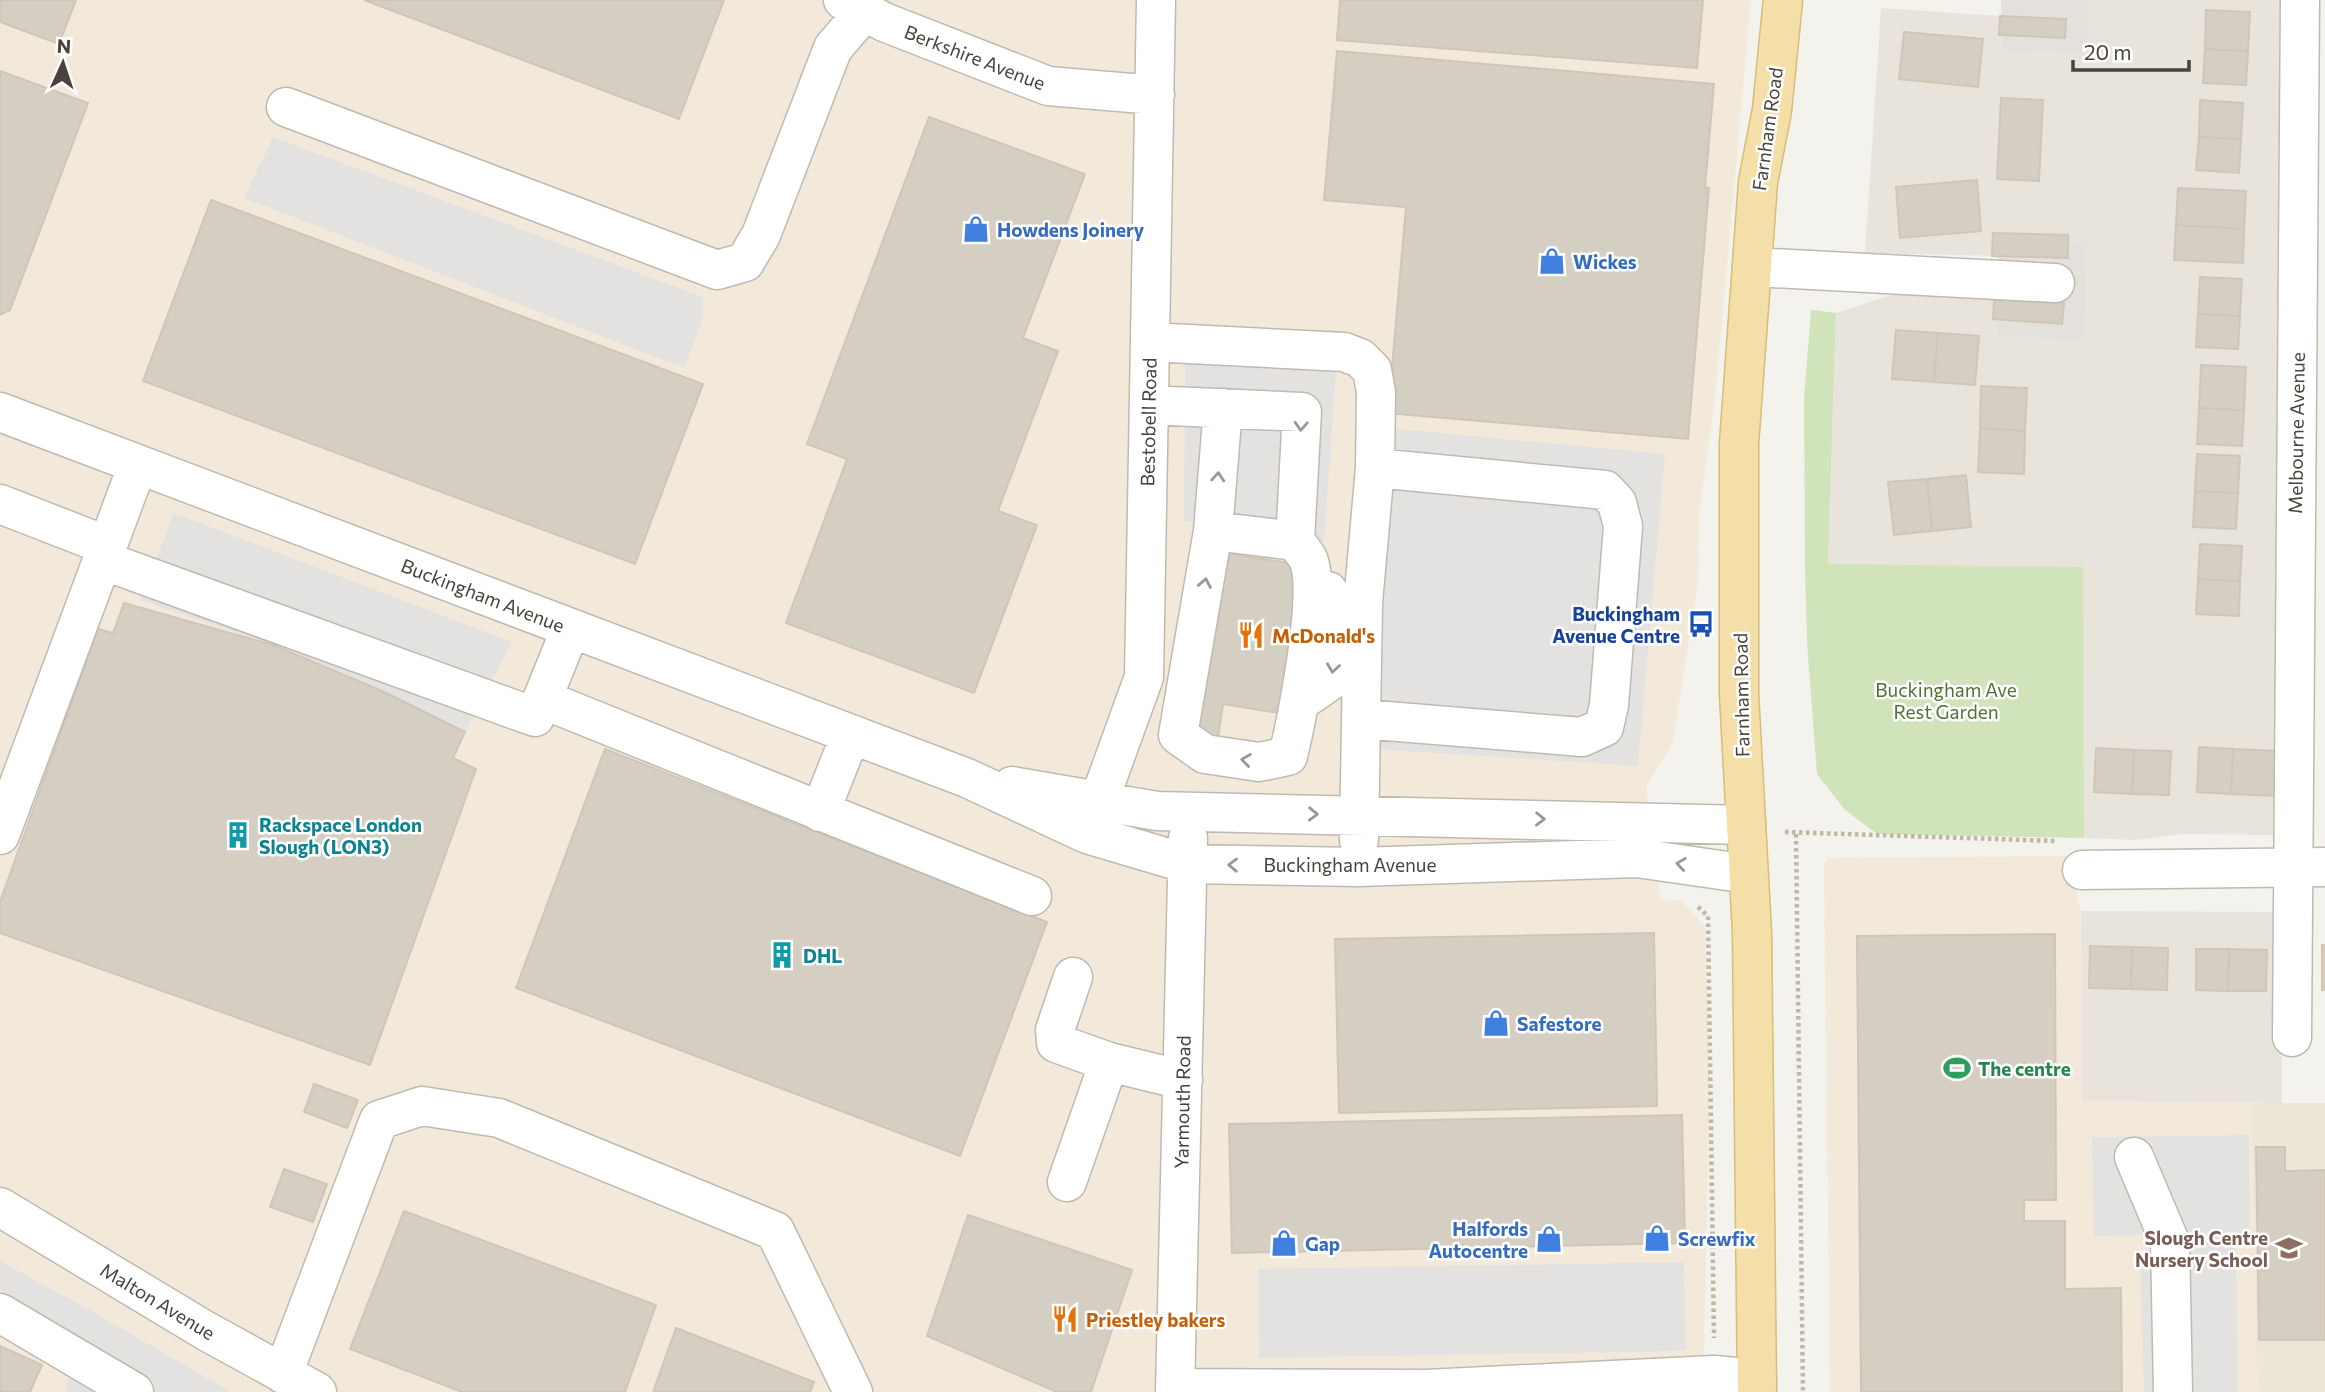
<svg xmlns="http://www.w3.org/2000/svg" width="2325" height="1392" font-family="Commissioner,sans-serif">
<style>
.residential{fill:#e8e4db}
.commercial{fill:#f3e9db}
.industrial{fill:#e4e1dd}
.education{fill:#ece7d8}
.green{fill:#d0e3bb}
.parking{fill:#e4e2e0}
.building{fill:#d5cec3;stroke:#cfc6b7;stroke-width:2}
.lines{fill:none;stroke-linecap:round;stroke-linejoin:round}
.minor-casing{stroke:#bfbab0;stroke-width:41}
.major-casing{stroke:#d7bd78;stroke-width:41}
.path{stroke:#bfb6a3;stroke-width:4.5;stroke-dasharray:3.5 3.5;stroke-linecap:butt}
.minor{stroke:#fff;stroke-width:38}
.major{stroke:#f3dfa7;stroke-width:38}
.oneway{stroke:#9a9893}
.labels{text-anchor:middle;dominant-baseline:central;stroke-width:5;stroke-linejoin:round;paint-order:stroke}
.street-label{font-size:19px;fill:#48433b;stroke:#fff}
.shop-label{font-size:19px;font-weight:bold;fill:#366cbe;stroke:#fff;text-anchor:start}
.transit-label{font-size:19px;font-weight:bold;fill:#164399;stroke:#fff;text-anchor:end}
.food-label{font-size:19px;font-weight:bold;fill:#c56008;stroke:#fff;text-anchor:start}
.park-label{font-size:19px;fill:#4b7434;stroke:#fff}
.culture-label{font-size:19px;font-weight:bold;fill:#0d838f;stroke:#fff;text-anchor:start}
.leisure-label{font-size:19px;font-weight:bold;fill:#27864d;stroke:#fff;text-anchor:start}
.education-label{font-size:19px;font-weight:bold;fill:#785e54;stroke:#fff;text-anchor:end}
</style>
<rect width="100%" height="100%" fill="#f4f2ed"/>
<!-- residential -->
<path class="residential" d="M2089,0h201l-15,835 -92,-1 -48,6 -51,-2 -1,-207 -255,-67 8,-251 65,-21 95,-2 3,46 86,6 -86,-100 1,14 -135,-3 16,-245 119,8 2,36 86,1z
M2081,911l200,1 1,191 -200,-2z"/>
<!-- commercial -->
<path class="commercial" d="M0,0h1751l-36,397 -16,120 -1,65 -25,160 -27,45 15,112 19,1 25,26 5,153 -7,313h-1703z
M2068,856l13,55 1,190 169,2 6,289h-427l-6,-525 4,-9z"/>
<!-- industrial -->
<path class="industrial" d="M2001,0h88v53l-87,-1z
M1999,242h88l-2,100 -87,-6 -2,-46z"/>
<!-- education -->
<path class="education" d="M2251,1103h74v289h-68z"/>
<!-- green -->
<path class="green" d="M1811,310l25,3 -8,251 255,3 1,271 -207,-4 -32,-24 -28,-36 -10,-131 -2,-78 -1,-167z"/>
<!-- parking -->
<path class="parking" d="M273,137l430,160v22l-19,49 -440,-170z
M1185,353l151,19 -12,170 -140,-21z
M1388,428l277,26 -27,312 -266,-17z
M174,513l338,129 -47,90 -83,-41 -109,-46 -133,-45z
M2249,1135l1,105 -14,-1 2,153h-94l-4,-140h27l-11,-17 -62,1 -2,-99z
M0,1261l88,48 143,83h-166l14,-55 -79,-47z
M1684,1262l2,89 -427,7 -1,-89z"/>
<!-- building -->
<path class="building" d="M0,0h76l-17,44 -59,-22z
M364,0h360l-45,119z
M1340,0h363l-6,68 -360,-28z
M2206,10l44,2 -2,39 -43,-2z
M2000,16l66,3 -1,19 -66,-3z
M1904,32l79,7 -5,48 -79,-8z
M2205,49l43,2 -2,34 -43,-2z
M1337,51l377,33 -9,104h4l-21,251 -300,-26 18,-206 -82,-7z
M0,71l88,32 -78,207 -10,5z
M2001,98l42,2 -4,81 -42,-2z
M2200,100l43,3 -2,36 -42,-2z
M929,117l156,57 -62,164 35,13 -60,160 39,14 -63,168 -188,-70 61,-164 -40,-15z
M2199,137l42,2 -2,34 -43,-3z
M1977,180l4,51 -81,7 -4,-51z
M2178,188l68,3 -2,38 -68,-4z
M211,200l492,184 -68,180 -492,-183z
M2176,225l68,4 -1,34 -69,-3z
M1993,233l75,2v23l-76,-2z
M2200,277l42,2 -2,37 -42,-2z
M1994,299l70,4 -2,21 -69,-5z
M2198,314l42,2 -2,33 -42,-2z
M1896,330l42,3 -4,49 -42,-3z
M1938,333l41,3 -4,49 -41,-3z
M2201,365l45,2 -2,43 -45,-2z
M1981,386l46,2 -2,43 -45,-3z
M2199,408l45,2 -2,36 -45,-2z
M1980,428l45,3 -1,43 -46,-2z
M2197,454l43,2 -2,37 -43,-2z
M1966,475l5,52 -39,4 -5,-52z
M1927,479l5,52 -38,4 -6,-53z
M2195,491l43,2 -2,36 -43,-2z
M2200,544l42,2 -2,35 -42,-2z
M1217,552l92,14 -24,148 -62,-10 -5,33 -30,-5z
M2198,579l42,2 -1,35 -43,-2z
M124,603l149,42 109,46 83,41 -12,26 23,11 -106,296 -370,-132v-31l98,-273 15,4z
M2199,747l34,2 -2,45 -34,-2z
M2096,748l38,2 -2,44 -38,-2z
M605,749l442,173 -87,234 -444,-168z
M2233,749l46,2 -2,45 -46,-2z
M2134,750l37,1 -2,44 -37,-1z
M1654,933l3,173 -318,7 -4,-174z
M2055,934l1,266h-32v21h41v68l56,-1 1,104h-261l-4,-456z
M2322,945h3v45h-3z
M2090,946l42,1 -1,42 -42,-1z
M2132,947l36,1 -1,42 -36,-1z
M2196,949h33l-1,42 -32,-1z
M2229,949l38,1 -1,41h-38z
M314,1084l44,16 -11,28 -43,-16z
M1682,1115l3,128 -453,10 -3,-129z
M2256,1147h29v24l40,-1v170h-66z
M284,1169l43,15 -14,38 -43,-15z
M404,1211l252,94 -31,87h-163l-112,-43z
M968,1215l164,55 -41,122h-34l-130,-56z
M676,1328l138,54 -4,10h-157z
M0,1346l42,19 -12,27h-30z"/>
<g class="lines">
<defs>
<path id="minor" d="M843,0l41,22 164,64 107,9
M286,107l431,163 28,-8 16,-27 72,-187 31,-36
M1753,267l302,16
M1150,342l194,10 16,6 12,12 4,22 -1,76 -12,135 -4,237
M1149,405l153,7 -7,129 -82,-10 10,-123
M0,412l967,366 120,56 101,30 170,3 279,-9 111,16
M0,504l108,42
M1213,531l-35,204 27,19 54,8 29,-6c9,-38 35,-165 20,-197 -3,-6 -9,-12 -13,-18
M102,560l433,157 36,-89
M542,699l490,197
M1301,701l32,-22 6,-71 -11,-17
M1362,719l220,18 22,-10 5,-22 14,-179 -6,-23 -12,-13 -230,-22
M1012,786l145,25 589,14
M820,812l31,-78
M1087,834l57,-157 12,-677
M0,835l138,-371
M2082,870l243,-3
M1073,977l-18,53 1,13 53,19 74,18
M2292,1037l8,-1037
M2134,1157l36,85 3,150
M1067,1182l42,-120
M0,1207l206,124 111,61
M0,1313l134,79
M283,1374l96,-254 43,-14 77,12 276,113 78,161
M1175,1388l251,1 288,-14 43,4
M1175,1392l13,-554"/>
<path id="major" d="M1757,1392l-5,-459 -13,-239v-250l19,-262 14,-72 11,-110"/>
</defs>
<!-- minor casing -->
<use href="#minor" class="minor-casing"/>
<!-- major casing -->
<use href="#major" class="major-casing"/>
<!-- path -->
<path class="path" d="M1785,832l271,9
M1796,834l7,558
M1698,907l10,9 6,422"/>
<!-- minor -->
<use href="#minor" class="minor"/>
<!-- major -->
<use href="#major" class="major"/>
</g>
<!-- one-way arrows -->
<defs><path id="oneway-chevron" d="M-2-3.5L2.5 0L-2 3.5" fill="none" stroke-width="1.6" stroke-linecap="round" stroke-linejoin="round" transform="scale(1.75)"/></defs>
<g class="oneway">
<use href="#oneway-chevron" transform="translate(1301 426) rotate(93)"/>
<use href="#oneway-chevron" transform="translate(1218 477) rotate(-86)"/>
<use href="#oneway-chevron" transform="translate(1205 583) rotate(-80)"/>
<use href="#oneway-chevron" transform="translate(1333 668) rotate(98)"/>
<use href="#oneway-chevron" transform="translate(1246 760) rotate(-172)"/>
<use href="#oneway-chevron" transform="translate(1313 814) rotate(1)"/>
<use href="#oneway-chevron" transform="translate(1540 819) rotate(1)"/>
<use href="#oneway-chevron" transform="translate(1681 864) rotate(-172)"/>
<use href="#oneway-chevron" transform="translate(1233 865) rotate(-179)"/>
</g>
<!-- icons -->
<defs>
<symbol id="shop-bare" viewBox="-9 -9 18 18"><path d="M-5-2.5h2.3a2.7 3.5 0 0 1 5.4 0H5L5.5 6h-11ZM-1.5-2.5h3a1.5 2.3 0 0 0-3 0Z" fill="#3f7fe0" stroke="#fff" stroke-width="2.5" paint-order="stroke"/></symbol>
<symbol id="bus-bare" viewBox="-9 -9 18 18"><path d="M-5-6H5V4H4V6H2V4H-2V6H-4V4H-5ZM-3.5-4V0h7V-4ZM-3.5 1.2v1.5H-2V1.2ZM2 1.2v1.5H3.5V1.2Z" fill="#1a4fb4" stroke="#fff" stroke-width="2.5" paint-order="stroke"/></symbol>
<symbol id="restaurant-bare" viewBox="-9 -9 18 18"><path d="M-5-6h1v4h1v-4h1v4h1v-4h1v5L-1.5 .5V6h-2V.5L-5-1ZM5-6V6H3V1.5H1.5Q1.5-4 5-6Z" fill="#e8710a" stroke="#fff" stroke-width="2.5" paint-order="stroke"/></symbol>
<symbol id="building-bare" viewBox="-9 -9 18 18"><path d="M-4-6H4V6H1V3H-1V6H-4ZM-2.5-4.3h1.7v1.8h-1.7ZM.8-4.3h1.7v1.8H.8ZM-2.5-1h1.7V.8h-1.7ZM.8-1h1.7V.8H.8Z" fill="#0f9aa8" stroke="#fff" stroke-width="2.5" paint-order="stroke"/></symbol>
<symbol id="stadium-bare" viewBox="-9 -9 18 18"><path d="M0-5a6.5 5 0 1 0 0 10a6.5 5 0 1 0 0-10ZM-3.5-1.8h7v3.6h-7Z" fill="#2e9e5b" stroke="#fff" stroke-width="2.5" paint-order="stroke"/></symbol>
<symbol id="school-bare" viewBox="-9 -9 18 18"><path d="M0-5L7-2L0 1L-7-2ZM-4 1L0 2.5L4 1V4Q0 6-4 4Z" fill="#8d6e63" stroke="#fff" stroke-width="2.5" paint-order="stroke"/></symbol>
</defs>
<g fill-rule="evenodd">
<use href="#shop-bare" x="957" y="210" width="38" height="38"/>
<use href="#shop-bare" x="1533" y="242" width="38" height="38"/>
<use href="#bus-bare" x="1682" y="605" width="38" height="38"/>
<use href="#restaurant-bare" x="1232" y="616" width="38" height="38"/>
<use href="#building-bare" x="219" y="816" width="38" height="38"/>
<use href="#building-bare" x="763" y="936" width="38" height="38"/>
<use href="#shop-bare" x="1477" y="1004" width="38" height="38"/>
<use href="#stadium-bare" x="1938" y="1049" width="38" height="38"/>
<use href="#shop-bare" x="1638" y="1219" width="38" height="38"/>
<use href="#shop-bare" x="1530" y="1220" width="38" height="38"/>
<use href="#shop-bare" x="1265" y="1224" width="38" height="38"/>
<use href="#school-bare" x="2270" y="1229" width="38" height="38"/>
<use href="#restaurant-bare" x="1046" y="1300" width="38" height="38"/>
</g>
<g class="labels">
<!-- street labels -->
<g class="street-label">
<text transform="translate(975 57) rotate(21)">Berkshire Avenue</text>
<text transform="translate(1767 129) rotate(-82)">Farnham Road</text>
<text transform="translate(1148 422) rotate(-89)">Bestobell Road</text>
<text transform="translate(2296 433) rotate(-89)">Melbourne Avenue</text>
<text transform="translate(483 595) rotate(21)">Buckingham Avenue</text>
<text transform="translate(1741 695) rotate(-91)">Farnham Road</text>
<text x="1350" y="864">Buckingham Avenue</text>
<text transform="translate(1182 1102) rotate(-89)">Yarmouth Road</text>
<text transform="translate(158 1301) rotate(31)">Malton Avenue</text>
</g>
<!-- shop labels -->
<g class="shop-label">
<text x="997" y="229">Howdens Joinery</text>
<text x="1573" y="261">Wickes</text>
<text x="1517" y="1023">Safestore</text>
<text x="1528" y="1228" text-anchor="end">Halfords<tspan x="1528" dy="22">Autocentre</tspan></text>
<text x="1678" y="1238">Screwfix</text>
<text x="1305" y="1243">Gap</text>
</g>
<!-- transit labels -->
<g class="transit-label">
<text x="1680" y="613">Buckingham<tspan x="1680" dy="22">Avenue Centre</tspan></text>
</g>
<!-- food labels -->
<g class="food-label">
<text x="1272" y="635">McDonald's</text>
<text x="1086" y="1319">Priestley bakers</text>
</g>
<!-- park labels -->
<g class="park-label">
<text x="1946" y="689">Buckingham Ave<tspan x="1946" dy="22">Rest Garden</tspan></text>
</g>
<!-- culture labels -->
<g class="culture-label">
<text x="259" y="824">Rackspace London<tspan x="259" dy="22">Slough (LON3)</tspan></text>
<text x="803" y="955">DHL</text>
</g>
<!-- leisure labels -->
<g class="leisure-label">
<text x="1978" y="1068">The centre</text>
</g>
<!-- education labels -->
<g class="education-label">
<text x="2268" y="1237">Slough Centre<tspan x="2268" dy="22">Nursery School</tspan></text>
</g>
</g>
<!-- north arrow -->
<g transform="translate(63 63) rotate(3)" stroke="#ffffff" stroke-width="5" paint-order="stroke">
<path d="M0-5L12 26L0 18L-12 26Z" fill="#48433b"/>
<text y="-10" font-size="19" font-weight="bold" text-anchor="middle" fill="#48433b">N</text>
</g>
<!-- scale -->
<path d="M2073 60v10h116v-10" fill="none" stroke="#48433b" stroke-width="3.5"/>
<text x="2084" y="60" font-size="21" fill="#48433b" stroke="#ffffff" stroke-width="5" paint-order="stroke">20 m</text>
</svg>
